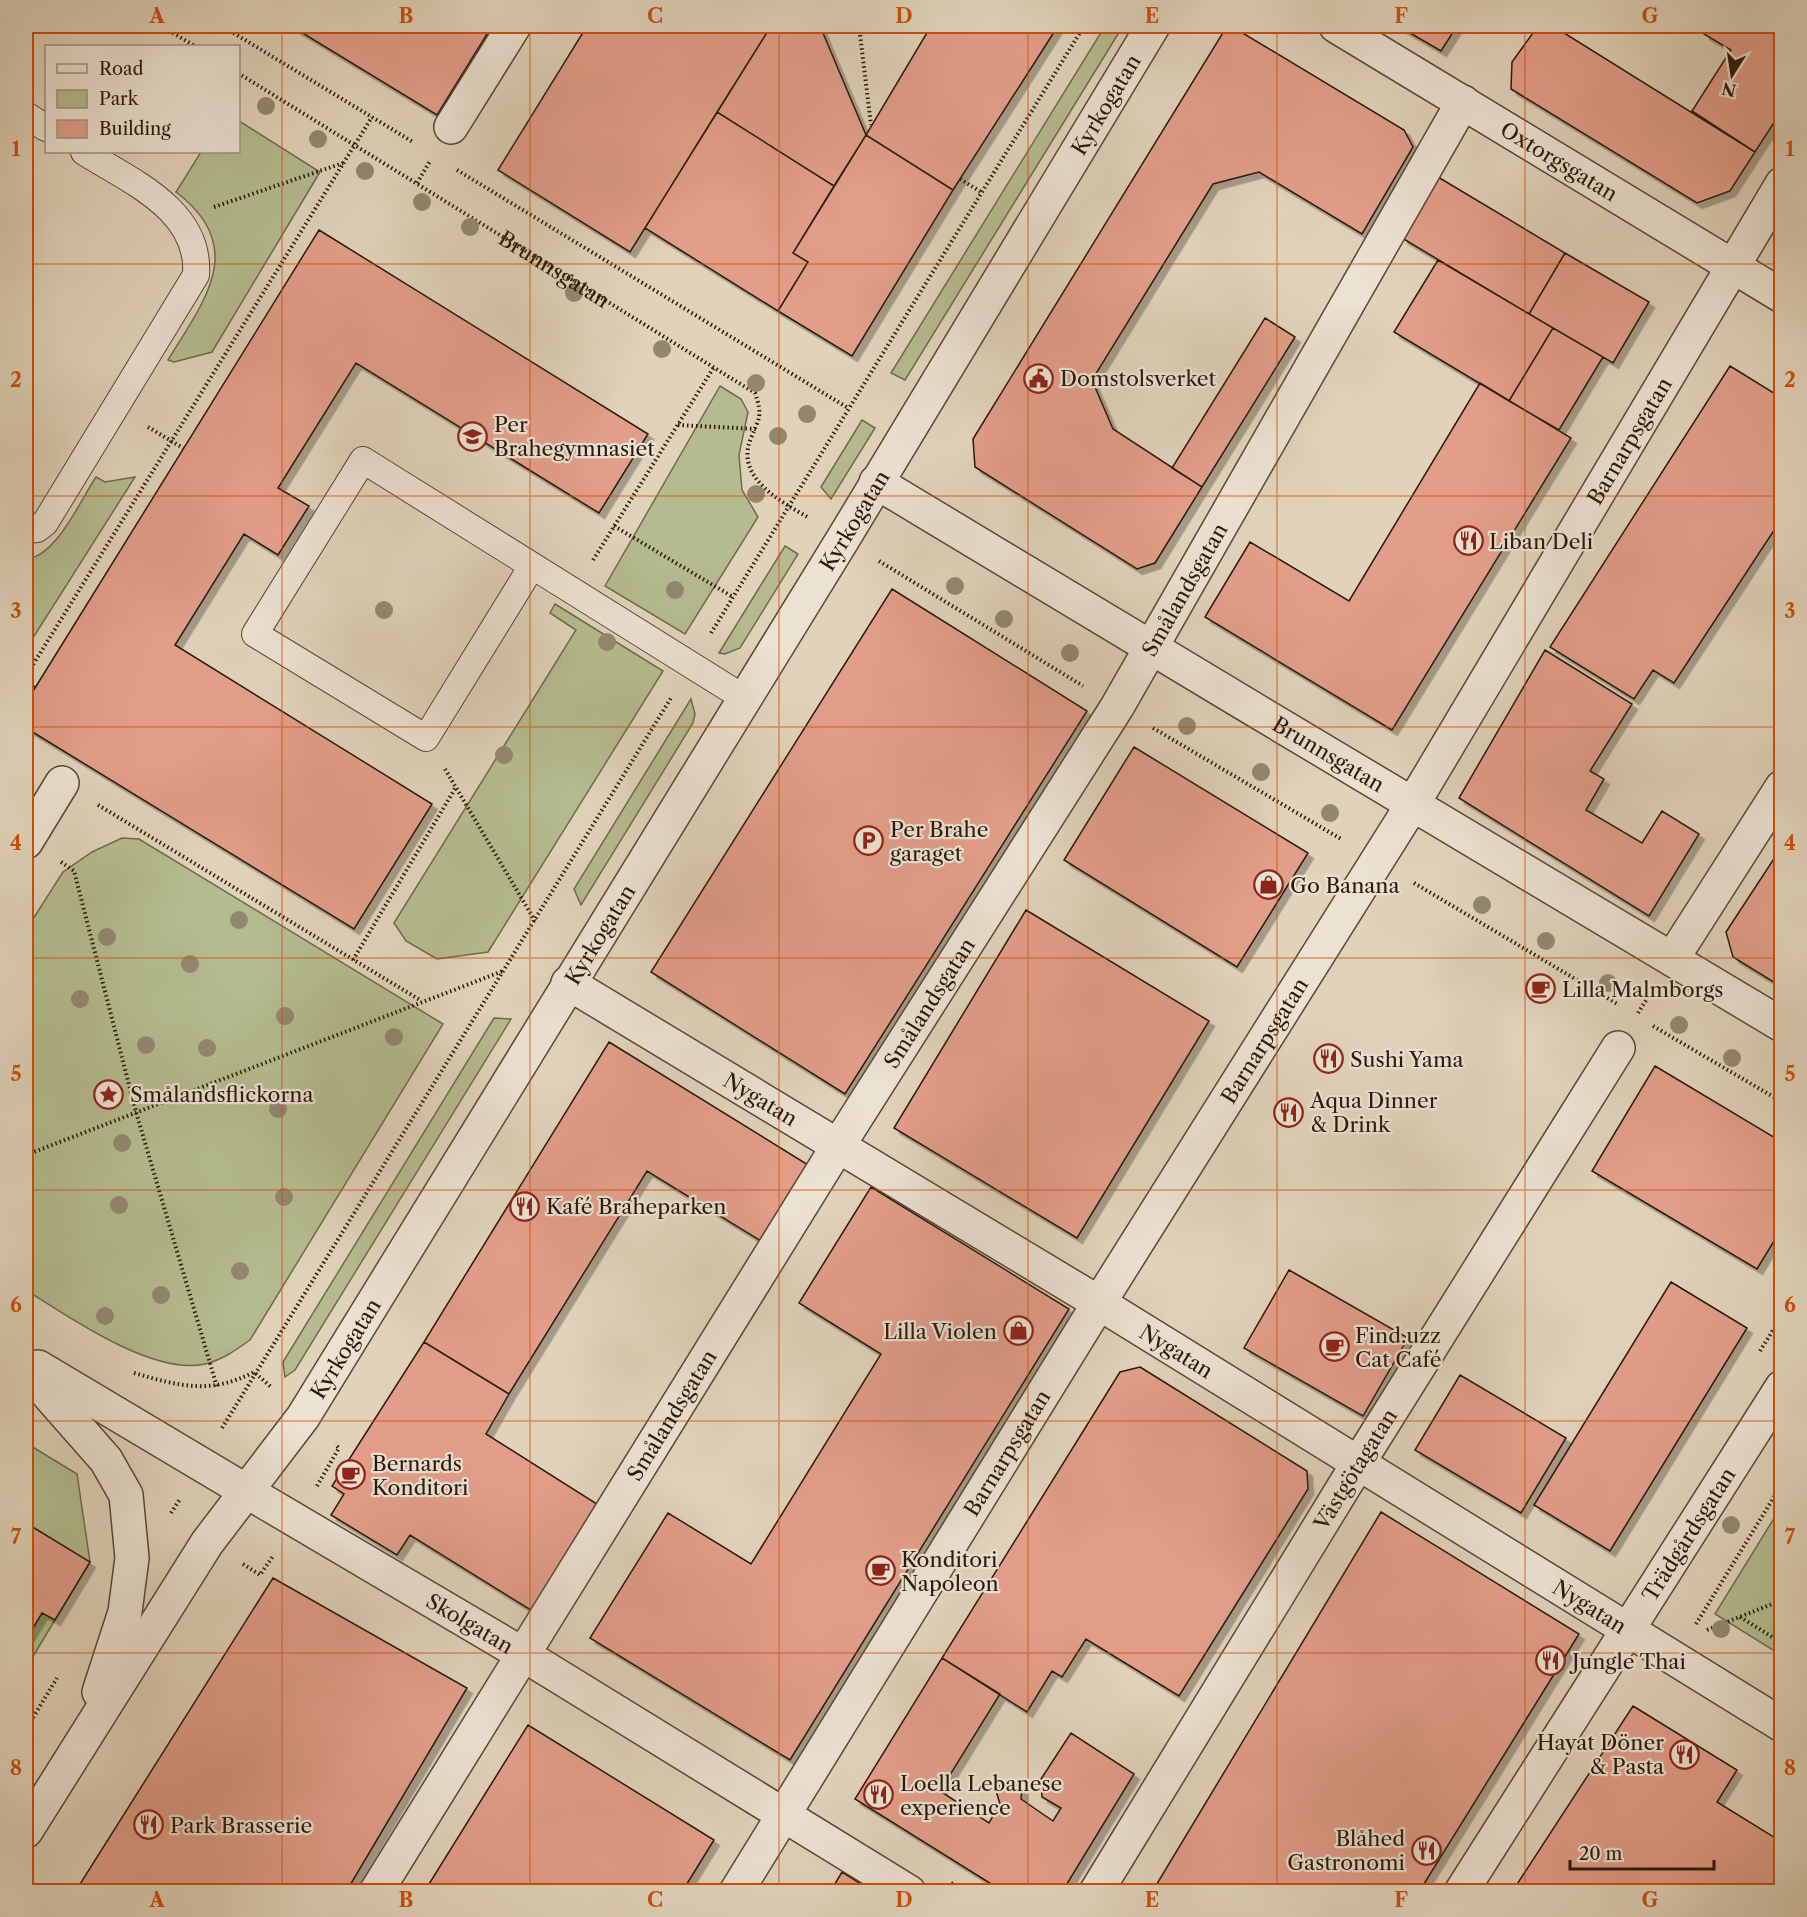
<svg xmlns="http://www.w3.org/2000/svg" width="1807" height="1917" font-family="'Libre Caslon Text',serif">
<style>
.green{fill:#b4bc8f;stroke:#6e6b4c;stroke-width:1.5}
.building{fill:#e29e89;stroke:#281a0a;stroke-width:1.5;filter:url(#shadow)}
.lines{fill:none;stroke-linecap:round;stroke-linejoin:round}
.service-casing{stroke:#564836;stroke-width:28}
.minor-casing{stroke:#564836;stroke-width:36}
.tertiary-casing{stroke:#564836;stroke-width:36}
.path{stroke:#281a0a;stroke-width:4;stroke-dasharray:1.5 3;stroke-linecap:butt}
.service{stroke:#ece2d2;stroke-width:26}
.minor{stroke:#ece2d2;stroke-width:33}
.tertiary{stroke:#ece2d2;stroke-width:33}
.tree{fill:#92886f}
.grid{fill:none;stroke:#cb500c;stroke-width:1.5;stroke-opacity:0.55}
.labels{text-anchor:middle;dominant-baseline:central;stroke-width:4.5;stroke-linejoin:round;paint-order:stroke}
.street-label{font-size:21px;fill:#281a0a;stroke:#ece2d2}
.poi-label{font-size:21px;fill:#281a0a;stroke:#ece2d2;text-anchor:start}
.neatline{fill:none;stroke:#cb500c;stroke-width:2}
.grid-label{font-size:20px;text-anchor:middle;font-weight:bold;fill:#cb500c}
</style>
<defs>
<filter id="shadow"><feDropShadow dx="5.5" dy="5.5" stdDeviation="0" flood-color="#0004"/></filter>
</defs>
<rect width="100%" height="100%" fill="#e1d3ba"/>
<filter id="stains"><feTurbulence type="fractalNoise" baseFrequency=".00333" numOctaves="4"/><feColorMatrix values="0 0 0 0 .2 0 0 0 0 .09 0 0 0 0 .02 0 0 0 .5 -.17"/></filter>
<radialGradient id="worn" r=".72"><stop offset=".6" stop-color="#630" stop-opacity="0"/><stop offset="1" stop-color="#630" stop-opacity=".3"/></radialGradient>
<!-- green -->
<path class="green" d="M1105,26h18l-218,354 -14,-7z
M239,121l81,51 -108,180 -38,10 -6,-2c36,-59 81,-113 8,-168l25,-40h37z
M720,386l21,13 7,13 -9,43 3,35 16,27 -73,117 -80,-48z
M862,420l13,8 -44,71 -10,-12z
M96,477l9,5 30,-5 -109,172v-90c30,-2 54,-58 70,-82z
M785,546l13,8 -58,94 -15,6 -6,-1z
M555,604l108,67 -175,281 -51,7 -31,-18 -12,-18 182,-293 -26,-17z
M691,699l4,15 -2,9 -112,182 -7,-16z
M122,838l17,1 304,185 -193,316c-14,10 -28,20 -45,24 -52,12 -136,-47 -179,-74v-360l37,-58 29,-20z
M494,1018l17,1 -216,351 -10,7 -2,-15z
M26,1443l51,31 13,88 -64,106z
M1781,1507v148l-66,-41z"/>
<!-- building -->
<path class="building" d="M291,26h201l-55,89z
M587,26h184l-141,226 -132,-82z
M771,26h49l46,109 -32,51 -117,-74z
M931,26h25l5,3 2,-3h95l-105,164 -87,-55z
M1398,26h59l-16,25z
M1538,26h15l202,126 -25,39 -33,12 -186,-114 1,-27z
M1709,26h73v84l-27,42 -63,-41 39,-61 -27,-16z
M1224,31l17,1 163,98 9,17 -51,87 -103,-62 -46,12 -121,196 21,49 89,58 -47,76 -18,6 -162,-102 -2,-28z
M717,112l117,74 -41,67 15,9 -30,49 -133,-83z
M866,135l87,55 -101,166 -74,-45 30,-49 -15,-9z
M1438,177l127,76 -36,61 -127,-76z
M319,230l329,204 -49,79 -243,-150 -78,125 31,18 -31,49 -34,-21 -69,111 257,159 -78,125 -328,-201v-36l5,3 4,-7z
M1565,253l84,49 -36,61 -84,-49z
M1438,260l115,68 -44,73 -115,-69z
M1265,318l30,19 -93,150 -30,-19z
M1553,328l50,29 -44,73 -50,-29z
M1730,366l52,32v120l-108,165 -21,-13 -19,29 -84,-52z
M1480,383l91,55 -179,292 -187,-113 45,-75 99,59z
M892,589l195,122 -242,383 -194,-122z
M1545,650l87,54 -42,67 14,8 -18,31 56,33 20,-32 37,23 -50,82 -190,-118z
M1134,747l174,106 -71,114 -173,-107z
M1779,851l3,2v134l-49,-30 -7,-25z
M1026,910l183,111 -132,217 -183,-110z
M609,1042l204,126 -47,76 -119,-73 -138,223 -85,-52z
M1655,1066l127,76v86l-25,41 -165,-98z
M871,1187l198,122 -279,451 -200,-122 78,-125 83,51 130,-210 -82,-51z
M1289,1270l119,68 -45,78 -119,-68z
M1671,1282l76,46 -137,223 -76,-46z
M424,1342l85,52 -23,40 114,72 -66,106 -124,-77 -13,20 -66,-40 13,-21 -12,-8z
M1140,1367l167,104 1,18 -129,207 -93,-57 -24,38 -10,-6 -25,41 -85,-54 178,-286z
M1460,1375l106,63 -45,75 -106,-63z
M1381,1512l198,122 -160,258h-267z
M26,1523l64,39 -35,58 -13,-7 -16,27z
M273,1578l194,110 -121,204h-271z
M942,1658l58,36 -60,97 49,32 11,-19 -4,-13 5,-7 11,-3 10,9 -1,9 32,22 8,-13 -19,-11 -1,-18 30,-46 63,41 -72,118h-58l-149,-93z
M1633,1706l104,64 -20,32 65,40v50h-270z
M528,1725l186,115 -32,52h-258z
M842,1872l32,20h-44z"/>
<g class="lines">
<defs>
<path id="service" d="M26,115l20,13
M26,530l11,-1 8,-6 151,-248c5,-65 -66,-94 -112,-123
M532,566l-106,172 -171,-104 108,-174 381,238"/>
<g id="minor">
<path id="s2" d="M1336,26l446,270"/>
<path d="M451,127l63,-101"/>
<path id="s3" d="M876,482c301,183 604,361 906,543"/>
<path d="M26,842l36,-59"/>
<path d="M1672,959l110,-172"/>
<path id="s4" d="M568,983l531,320 683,422"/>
<path id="s5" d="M246,1491l278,164 385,237"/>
<path id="s6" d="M376,1892l462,-746 279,-439 346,-605"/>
<path id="s7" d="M736,1892l363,-589 315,-501 368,-618"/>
<path id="s8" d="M1096,1892l263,-430 259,-414"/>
<path id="s9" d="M1461,1892l321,-505"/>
</g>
<g id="tertiary">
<path d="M38,1367l208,124"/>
<path d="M26,1369l80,91 20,35 6,63 -7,54 -26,80"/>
<path id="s10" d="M26,1831l181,-288 96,-126 540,-878 310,-513"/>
</g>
</defs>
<!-- service casing -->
<use href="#service" class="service-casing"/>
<!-- minor casing -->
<use href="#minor" class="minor-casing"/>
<!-- tertiary casing -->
<use href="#tertiary" class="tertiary-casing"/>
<!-- path -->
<g class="path">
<path d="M161,26l34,20"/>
<path d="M222,26l191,116"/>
<path d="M859,26l12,99"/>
<path d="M1216,26l1,1"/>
<path id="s1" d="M238,73l517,320c8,23 4,25 -4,45 -17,40 31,64 58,80"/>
<path d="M457,170l391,238"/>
<path d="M960,179l21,13"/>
<path d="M417,183l13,-22"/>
<path d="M214,207l129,-44"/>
<path d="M678,425l78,4"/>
<path d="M148,427l35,21"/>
<path d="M614,526l119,71"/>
<path d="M593,560l121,-193"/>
<path d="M879,561l204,125"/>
<path d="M711,633l373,-607"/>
<path d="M26,676l346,-559"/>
<path d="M26,682l9,6"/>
<path d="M1153,728l188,111"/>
<path d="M445,769l90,152"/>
<path d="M98,805l322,195"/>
<path d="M61,862l13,9 62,241 81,275"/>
<path d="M1414,883l205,122"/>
<path d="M353,960l103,-173"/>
<path d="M1638,1013l12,-19"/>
<path d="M1653,1026l129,76"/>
<path d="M26,1155l477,-184"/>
<path d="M1760,1351l22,-35"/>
<path d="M134,1373c45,13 76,22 120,-1l17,15"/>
<path d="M222,1428l449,-730"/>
<path d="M317,1486l22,-38 -4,-4"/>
<path d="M171,1513l9,-14"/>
<path d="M243,1564l17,11 13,-19"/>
<path d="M1740,1617l42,26"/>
<path d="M1696,1624l86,-140"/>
<path d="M1707,1630l75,-30"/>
<path d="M26,1729l31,-51"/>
<path d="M951,1883l14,9"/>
</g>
<!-- service -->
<use href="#service" class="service"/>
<!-- minor -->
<use href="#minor" class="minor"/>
<!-- tertiary -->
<use href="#tertiary" class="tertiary"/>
</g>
<!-- trees -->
<g class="tree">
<circle cx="266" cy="106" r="9"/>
<circle cx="318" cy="139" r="9"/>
<circle cx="365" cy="171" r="9"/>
<circle cx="422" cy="202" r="9"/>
<circle cx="470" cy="227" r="9"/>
<circle cx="574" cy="293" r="9"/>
<circle cx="662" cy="349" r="9"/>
<circle cx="756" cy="383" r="9"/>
<circle cx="807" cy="414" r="9"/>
<circle cx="778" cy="436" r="9"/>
<circle cx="756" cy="494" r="9"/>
<circle cx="955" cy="586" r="9"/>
<circle cx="675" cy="590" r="9"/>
<circle cx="384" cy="610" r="9"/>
<circle cx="1004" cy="619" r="9"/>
<circle cx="607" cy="642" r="9"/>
<circle cx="1070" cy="653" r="9"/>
<circle cx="1187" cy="726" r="9"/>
<circle cx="504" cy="755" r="9"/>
<circle cx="1261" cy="772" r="9"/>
<circle cx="1330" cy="813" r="9"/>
<circle cx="1482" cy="905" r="9"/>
<circle cx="239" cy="920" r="9"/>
<circle cx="107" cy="937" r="9"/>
<circle cx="1546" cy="941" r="9"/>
<circle cx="190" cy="964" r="9"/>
<circle cx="1608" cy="983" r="9"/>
<circle cx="80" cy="999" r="9"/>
<circle cx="285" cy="1016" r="9"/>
<circle cx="1679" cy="1025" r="9"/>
<circle cx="394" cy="1037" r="9"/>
<circle cx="146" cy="1045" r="9"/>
<circle cx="207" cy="1048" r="9"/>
<circle cx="1732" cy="1058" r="9"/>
<circle cx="278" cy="1109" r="9"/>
<circle cx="122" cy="1143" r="9"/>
<circle cx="284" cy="1197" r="9"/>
<circle cx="119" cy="1205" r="9"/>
<circle cx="240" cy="1271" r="9"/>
<circle cx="161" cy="1295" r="9"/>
<circle cx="105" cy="1316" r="9"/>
<circle cx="1731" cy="1525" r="9"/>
<circle cx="1721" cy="1629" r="9"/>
</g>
<!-- grid -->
<path class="grid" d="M282,26v1866M530,26v1866M779,26v1866M1028,26v1866M1277,26v1866M1525,26v1866M26,264h1756M26,496h1756M26,727h1756M26,958h1756M26,1190h1756M26,1421h1756M26,1653h1756"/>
<!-- icons -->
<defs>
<symbol id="civic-ring" viewBox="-11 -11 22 22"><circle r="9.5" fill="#ece2d2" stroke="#8f2418" stroke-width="1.5"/><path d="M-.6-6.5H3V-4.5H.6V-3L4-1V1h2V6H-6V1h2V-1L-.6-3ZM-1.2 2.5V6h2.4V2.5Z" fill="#8f2418"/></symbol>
<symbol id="school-ring" viewBox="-11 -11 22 22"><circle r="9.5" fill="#ece2d2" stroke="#8f2418" stroke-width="1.5"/><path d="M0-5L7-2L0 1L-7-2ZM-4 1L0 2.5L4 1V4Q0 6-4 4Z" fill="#8f2418"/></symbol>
<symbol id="restaurant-ring" viewBox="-11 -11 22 22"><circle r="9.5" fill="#ece2d2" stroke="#8f2418" stroke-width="1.5"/><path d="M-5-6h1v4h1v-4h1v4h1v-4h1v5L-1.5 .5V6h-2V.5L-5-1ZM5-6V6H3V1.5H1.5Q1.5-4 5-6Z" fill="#8f2418"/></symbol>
<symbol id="parking-ring" viewBox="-11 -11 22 22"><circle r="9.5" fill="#ece2d2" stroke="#8f2418" stroke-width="1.5"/><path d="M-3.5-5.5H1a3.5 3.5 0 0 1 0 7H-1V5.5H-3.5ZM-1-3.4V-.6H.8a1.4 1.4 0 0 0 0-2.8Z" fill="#8f2418"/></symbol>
<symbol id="shop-ring" viewBox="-11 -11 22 22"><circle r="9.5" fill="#ece2d2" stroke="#8f2418" stroke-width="1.5"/><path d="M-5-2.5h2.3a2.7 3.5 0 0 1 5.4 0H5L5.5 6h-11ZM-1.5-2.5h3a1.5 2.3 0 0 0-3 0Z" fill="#8f2418"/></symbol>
<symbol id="cafe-ring" viewBox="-11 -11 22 22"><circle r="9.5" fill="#ece2d2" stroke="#8f2418" stroke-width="1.5"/><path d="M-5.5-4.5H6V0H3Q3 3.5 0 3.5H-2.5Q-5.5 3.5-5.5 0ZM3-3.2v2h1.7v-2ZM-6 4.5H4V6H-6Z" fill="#8f2418"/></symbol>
<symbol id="sight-ring" viewBox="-11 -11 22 22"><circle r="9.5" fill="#ece2d2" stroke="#8f2418" stroke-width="1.5"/><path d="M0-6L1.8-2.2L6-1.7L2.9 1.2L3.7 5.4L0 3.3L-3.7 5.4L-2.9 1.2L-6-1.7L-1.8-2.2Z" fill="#8f2418"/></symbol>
</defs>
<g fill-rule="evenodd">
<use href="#civic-ring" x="1022" y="362" width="33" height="33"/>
<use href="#school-ring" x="456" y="420" width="33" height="33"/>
<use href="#restaurant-ring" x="1452" y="524" width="33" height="33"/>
<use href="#parking-ring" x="852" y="824" width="33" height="33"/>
<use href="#shop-ring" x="1252" y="868" width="33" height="33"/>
<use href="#cafe-ring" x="1524" y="972" width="33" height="33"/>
<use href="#restaurant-ring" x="1312" y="1042" width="33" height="33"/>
<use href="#sight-ring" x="92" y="1078" width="33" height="33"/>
<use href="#restaurant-ring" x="1272" y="1096" width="33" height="33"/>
<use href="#restaurant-ring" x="508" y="1190" width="33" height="33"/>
<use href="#shop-ring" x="1002" y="1314" width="33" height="33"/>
<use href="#cafe-ring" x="1318" y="1330" width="33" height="33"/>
<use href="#cafe-ring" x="334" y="1458" width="33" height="33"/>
<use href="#cafe-ring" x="864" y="1554" width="33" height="33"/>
<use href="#restaurant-ring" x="1534" y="1644" width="33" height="33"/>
<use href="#restaurant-ring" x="1668" y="1738" width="33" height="33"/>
<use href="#restaurant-ring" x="862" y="1778" width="33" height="33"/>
<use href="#restaurant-ring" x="132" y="1808" width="33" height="33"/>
<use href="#restaurant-ring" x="1410" y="1834" width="33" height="33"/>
</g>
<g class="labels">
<!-- street labels -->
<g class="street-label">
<text stroke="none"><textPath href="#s10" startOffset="2037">Kyrkogatan</textPath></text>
<text stroke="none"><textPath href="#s2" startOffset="261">Oxtorgsgatan</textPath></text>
<text stroke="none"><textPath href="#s1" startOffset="372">Brunnsgatan</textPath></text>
<text stroke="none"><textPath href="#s7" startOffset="1704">Barnarpsgatan</textPath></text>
<text stroke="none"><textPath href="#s10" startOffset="1551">Kyrkogatan</textPath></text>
<text stroke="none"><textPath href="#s6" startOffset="1533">Smålandsgatan</textPath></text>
<text stroke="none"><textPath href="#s3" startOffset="528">Brunnsgatan</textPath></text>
<text stroke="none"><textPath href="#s10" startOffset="1065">Kyrkogatan</textPath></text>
<text stroke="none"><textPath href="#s6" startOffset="1047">Smålandsgatan</textPath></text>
<text stroke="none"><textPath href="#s7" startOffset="1002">Barnarpsgatan</textPath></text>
<text stroke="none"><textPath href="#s4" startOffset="225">Nygatan</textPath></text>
<text stroke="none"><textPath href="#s10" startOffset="579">Kyrkogatan</textPath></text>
<text stroke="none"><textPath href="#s4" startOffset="711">Nygatan</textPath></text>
<text stroke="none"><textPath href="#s6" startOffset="561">Smålandsgatan</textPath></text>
<text stroke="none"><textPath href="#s7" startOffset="516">Barnarpsgatan</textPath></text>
<text stroke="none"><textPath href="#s8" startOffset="496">Västgötagatan</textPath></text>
<text stroke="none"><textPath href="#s9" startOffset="424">Trädgårdsgatan</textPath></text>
<text stroke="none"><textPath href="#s4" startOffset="1197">Nygatan</textPath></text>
<text stroke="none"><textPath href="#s5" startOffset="260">Skolgatan</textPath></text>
</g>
<!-- poi labels -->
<g class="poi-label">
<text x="1060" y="378">Domstolsverket</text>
<text x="494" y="424">Per<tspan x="494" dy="24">Brahegymnasiet</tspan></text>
<text x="1489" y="541">Liban Deli</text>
<text x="890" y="829">Per Brahe<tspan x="890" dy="24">garaget</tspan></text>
<text x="1290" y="885">Go Banana</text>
<text x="1562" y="989">Lilla Malmborgs</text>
<text x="1350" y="1059">Sushi Yama</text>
<text x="130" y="1094">Smålandsflickorna</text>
<text x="1310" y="1100">Aqua Dinner<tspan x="1310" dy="24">&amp; Drink</tspan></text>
<text x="546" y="1206">Kafé Braheparken</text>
<text x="997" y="1331" text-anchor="end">Lilla Violen</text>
<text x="1355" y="1335">Find.uzz<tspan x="1355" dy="24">Cat Café</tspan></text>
<text x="372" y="1463">Bernards<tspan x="372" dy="24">Konditori</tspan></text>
<text x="901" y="1559">Konditori<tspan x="901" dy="24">Napoleon</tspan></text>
<text x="1572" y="1661">Jungle Thai</text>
<text x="1664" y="1742" text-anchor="end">Hayat Döner<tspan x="1664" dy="24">&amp; Pasta</tspan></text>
<text x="900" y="1783">Loella Lebanese<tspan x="900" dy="24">experience</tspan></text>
<text x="170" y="1825">Park Brasserie</text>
<text x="1405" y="1838" text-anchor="end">Blåhed<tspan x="1405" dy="24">Gastronomi</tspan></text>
</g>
</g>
<!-- margin -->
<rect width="1807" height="1917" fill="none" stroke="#e1d3ba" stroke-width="66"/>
<!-- legend -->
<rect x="45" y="45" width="195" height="108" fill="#ece2d2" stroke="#9e9282" stroke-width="1.5"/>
<rect x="57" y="64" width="30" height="9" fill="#ece2d2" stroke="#9e9282" stroke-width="1.5"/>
<text x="99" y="75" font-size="18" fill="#281a0a">Road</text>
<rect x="57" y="90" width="30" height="18" fill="#b4bc8f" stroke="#9e9282" stroke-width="1.5"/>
<text x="99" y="105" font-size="18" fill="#281a0a">Park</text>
<rect x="57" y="120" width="30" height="18" fill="#e29e89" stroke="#9e9282" stroke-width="1.5"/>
<text x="99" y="135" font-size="18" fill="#281a0a">Building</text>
<!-- north arrow -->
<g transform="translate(1732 75) rotate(192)" stroke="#ece2d2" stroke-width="4.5" paint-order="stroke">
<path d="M0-4.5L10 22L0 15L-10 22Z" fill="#281a0a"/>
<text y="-9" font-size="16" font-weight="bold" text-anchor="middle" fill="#281a0a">N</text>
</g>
<!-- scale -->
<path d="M1570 1860v9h144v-9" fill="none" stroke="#281a0a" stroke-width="3"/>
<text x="1579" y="1860" font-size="18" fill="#281a0a" stroke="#ece2d2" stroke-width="4.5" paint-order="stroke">20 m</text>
<rect x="33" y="33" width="1741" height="1851" class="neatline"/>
<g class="grid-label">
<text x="157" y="23">A</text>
<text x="406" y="23">B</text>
<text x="655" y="23">C</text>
<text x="904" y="23">D</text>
<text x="1152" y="23">E</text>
<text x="1401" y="23">F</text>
<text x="1650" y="23">G</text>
<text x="16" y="156">1</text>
<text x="1790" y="156">1</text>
<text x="16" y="387">2</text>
<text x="1790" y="387">2</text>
<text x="16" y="618">3</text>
<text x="1790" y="618">3</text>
<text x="16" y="850">4</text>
<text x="1790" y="850">4</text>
<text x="16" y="1081">5</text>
<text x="1790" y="1081">5</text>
<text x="16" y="1312">6</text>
<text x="1790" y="1312">6</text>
<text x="16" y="1544">7</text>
<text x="1790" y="1544">7</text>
<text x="16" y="1775">8</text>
<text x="1790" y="1775">8</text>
<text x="157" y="1907">A</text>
<text x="406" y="1907">B</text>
<text x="655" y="1907">C</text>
<text x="904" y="1907">D</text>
<text x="1152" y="1907">E</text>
<text x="1401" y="1907">F</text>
<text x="1650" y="1907">G</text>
</g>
<rect width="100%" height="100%" filter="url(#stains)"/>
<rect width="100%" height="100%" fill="url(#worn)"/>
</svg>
